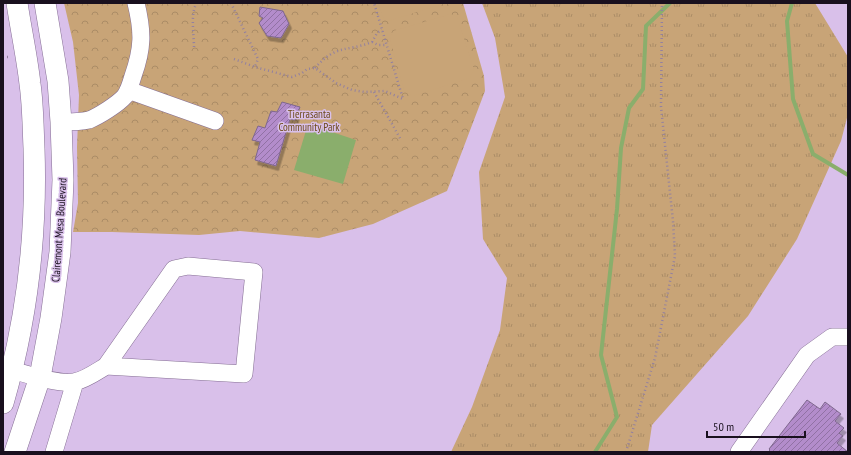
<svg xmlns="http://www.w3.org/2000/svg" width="851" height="455" font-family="'PT Sans Narrow',sans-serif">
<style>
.grass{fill:url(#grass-tufts)}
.forest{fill:url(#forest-crowns)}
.pitch{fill:#c8a477}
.water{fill:#8aae6c}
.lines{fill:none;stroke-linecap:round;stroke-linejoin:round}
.stream{stroke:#8aae6c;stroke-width:4}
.building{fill:url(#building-hatch);stroke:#7e678d;filter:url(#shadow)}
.minor-casing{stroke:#856e94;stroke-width:18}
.major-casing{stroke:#856e94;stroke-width:22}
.path{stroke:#9380a0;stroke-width:2.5;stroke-dasharray:1 3;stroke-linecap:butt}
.minor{stroke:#fff;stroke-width:17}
.major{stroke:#fff;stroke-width:21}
.labels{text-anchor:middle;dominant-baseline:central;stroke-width:3;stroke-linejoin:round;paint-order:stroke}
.park-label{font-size:11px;fill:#6c4a1a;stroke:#d9c0ea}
.street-label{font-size:11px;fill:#19101e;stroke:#d9c0ea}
</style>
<defs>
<pattern id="grass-tufts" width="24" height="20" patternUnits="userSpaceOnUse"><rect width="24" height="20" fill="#c8a477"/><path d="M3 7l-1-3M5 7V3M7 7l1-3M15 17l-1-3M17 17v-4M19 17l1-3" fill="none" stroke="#ab8c66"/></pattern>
<pattern id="forest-crowns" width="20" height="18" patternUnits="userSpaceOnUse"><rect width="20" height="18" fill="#c8a477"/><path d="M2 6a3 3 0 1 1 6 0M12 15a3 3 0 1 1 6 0" fill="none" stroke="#ab8c66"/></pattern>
<pattern id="building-hatch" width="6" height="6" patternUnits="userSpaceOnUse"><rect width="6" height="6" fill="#b38ccb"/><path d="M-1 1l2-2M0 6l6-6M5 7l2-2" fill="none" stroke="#9171a4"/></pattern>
<filter id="shadow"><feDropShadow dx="2.5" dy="4.5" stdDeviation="0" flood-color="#0004"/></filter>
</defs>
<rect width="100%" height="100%" fill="#d9c0ea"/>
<!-- grass -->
<path class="grass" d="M482,3h333l33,54v57l-7,27 -44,98 -49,77 -96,109 -4,27h-197l21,-45 28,-77 7,-52 -24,-39 -4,-67 26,-75 -10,-59z"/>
<!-- forest -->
<path class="forest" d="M64,3h399l21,73 1,15 -38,100 -74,33 -54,14 -79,-7 -41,4 -87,-3h-39l5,-29 -1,-56 2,-52 -6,-53z"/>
<!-- pitch -->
<path class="pitch" d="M378,3h68l-58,18 -5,-4z
M451,14l6,3 17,52 -4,9 -57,18 -9,-6 -14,-51 3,-8z"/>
<!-- water -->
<path class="water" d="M308,124l48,16 -13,44 -49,-14z"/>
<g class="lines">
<!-- stream -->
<path class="stream" d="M792,3l-5,18 6,78 20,55 35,21
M595,452l22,-35 -16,-62 16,-146 4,-61 8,-40 14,-19 3,-63 24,-23"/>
</g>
<!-- building -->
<path class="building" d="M260,7l23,4 6,13 -8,14 -14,-2 -8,-13 4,-5 -4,-2z
M282,102l18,5 -5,13 -5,-1 -14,47 -21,-6 5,-18 -8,-2 6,-14 7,2 6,-17 6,1z
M807,400l13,9 5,-7 16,12 -6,7 9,7 -5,5 4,3 -6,7 11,9h-80l2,-2 -1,-1z"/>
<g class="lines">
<defs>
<path id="minor" d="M128,90l87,31
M61,122c9,0 19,0 28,-2 10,-4 29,-16 36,-24 4,-6 6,-13 8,-20 10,-28 10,-44 3,-73
M3,368c19,4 53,17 71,14 11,-2 22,-10 32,-16l68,-97 14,-3 66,6 -10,102 -138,-8
M54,452l21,-70
M739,452l68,-97 25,-18h16"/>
<path id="major" d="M3,403c24,-83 34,-169 31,-255 -1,-21 -1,-43 -4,-64 -3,-27 -9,-54 -13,-81
M15,452l25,-75 11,-59 9,-66 3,-72 -2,-58 -3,-41 -13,-78"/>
</defs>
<!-- minor casing -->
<use href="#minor" class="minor-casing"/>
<!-- major casing -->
<use href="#major" class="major-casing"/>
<!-- path -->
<path class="path" d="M231,3l27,56 -3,8
M372,42l6,3h9
M194,47c0,-12 -4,-35 3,-44
M3,57h7
M234,59l21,8 37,10 10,-4 5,-4 8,-1 21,15 16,7 13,2 20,-1 18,8 -29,-96
M315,68c21,-24 32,-16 57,-26l5,-9 5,-3
M374,92l27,48
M626,452l29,-94 20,-102 -2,-35 -12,-114 1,-104"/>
<!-- minor -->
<use href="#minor" class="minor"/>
<!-- major -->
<use href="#major" class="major"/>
</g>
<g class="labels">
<!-- park labels -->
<g class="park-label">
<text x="309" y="114">Tierrasanta<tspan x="309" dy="13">Community Park</tspan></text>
</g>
<!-- street labels -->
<g class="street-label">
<text transform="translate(59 230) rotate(-86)">Clairemont Mesa Boulevard</text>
</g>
</g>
<!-- border -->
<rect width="851" height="455" fill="none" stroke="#19101e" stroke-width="8"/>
<!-- scale -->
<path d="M707 431v6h98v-6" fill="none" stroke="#19101e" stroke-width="2"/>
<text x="713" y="431" font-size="12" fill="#19101e" stroke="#d9c0ea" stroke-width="3" paint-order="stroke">50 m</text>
</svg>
